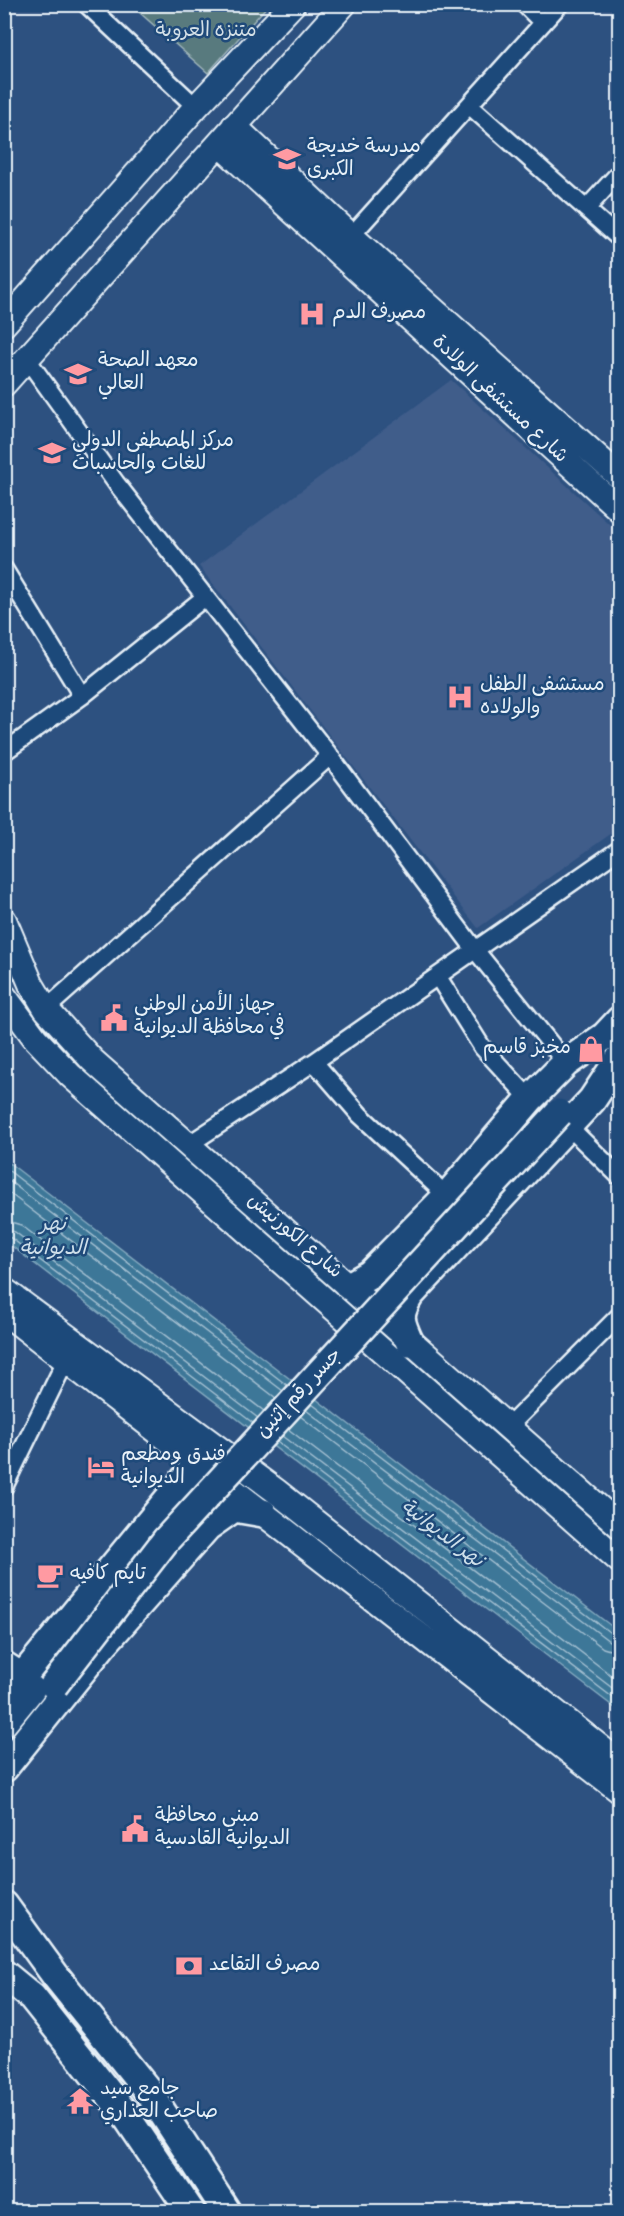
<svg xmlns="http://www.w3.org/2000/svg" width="624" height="2216" font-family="Dekko,'Playpen Sans Arabic',sans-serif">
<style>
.built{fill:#405d8a}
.green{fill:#597a7e;stroke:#a0b6bb;stroke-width:1.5}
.water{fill:#3e7798;stroke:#82a8be;stroke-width:1.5}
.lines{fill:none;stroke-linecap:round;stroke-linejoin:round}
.shore{stroke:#a4c0d2;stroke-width:1.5}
.street-casing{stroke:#e8f1f8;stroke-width:21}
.secondary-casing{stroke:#e8f1f8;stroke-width:28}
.primary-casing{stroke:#e8f1f8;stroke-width:32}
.street{stroke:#1f4a7a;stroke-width:16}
.secondary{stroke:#1f4a7a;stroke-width:24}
.primary{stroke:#1f4a7a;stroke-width:27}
.primary-bridge-casing{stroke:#e8f1f8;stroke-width:32;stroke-linecap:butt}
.primary-bridge{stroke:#1f4a7a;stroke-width:27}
.labels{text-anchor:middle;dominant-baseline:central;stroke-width:5;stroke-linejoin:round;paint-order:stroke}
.park-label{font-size:20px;fill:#d3dfe6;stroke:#1f4a7a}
.poi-label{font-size:20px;fill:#e8f1f8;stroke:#1f4a7a;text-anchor:start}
.street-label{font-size:20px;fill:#e8f1f8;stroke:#1f4a7a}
.water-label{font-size:21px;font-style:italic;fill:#cedfea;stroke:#1f4a7a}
</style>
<rect width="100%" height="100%" fill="#2d5180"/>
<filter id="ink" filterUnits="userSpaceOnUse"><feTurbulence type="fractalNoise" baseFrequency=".0167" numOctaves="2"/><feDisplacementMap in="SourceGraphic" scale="12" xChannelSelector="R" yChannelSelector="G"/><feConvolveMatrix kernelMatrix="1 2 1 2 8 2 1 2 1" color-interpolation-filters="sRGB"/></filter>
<g filter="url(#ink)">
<!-- built -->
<path class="built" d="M451,380l168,153v295l-141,100 -279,-362z"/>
<!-- green -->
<path class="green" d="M131,5h137l-60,68z"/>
<!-- water -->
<path class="water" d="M4,1159l615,473v79l-614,-470z"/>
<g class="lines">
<!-- shore -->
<path class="shore" d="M4,1167l284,219
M4,1177l279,214
M4,1189l272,209
M4,1220l17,5 243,186
M4,1229l11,3 243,186
M4,1237l7,1 242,185
M312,1404l301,231 7,2
M306,1410l303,231 11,3
M300,1416l303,232 17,5
M288,1429l332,253
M282,1436l338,258
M277,1442l343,261"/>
<defs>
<path id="street" d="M86,4l110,103
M524,4l19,19
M470,106l150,133
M586,209l34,-37
M351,236l209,-232
M27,359l89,124 214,273 146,195 90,112
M4,569l78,127
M4,752l78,-56 123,-99
M438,977l44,70 48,52
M46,1009l284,-253
M314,1062l46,53 87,81
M568,1126l52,51
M188,1145l126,-83 306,-213
M508,1427l112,-112
M4,1487l62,-127
M4,1659l22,14"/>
<path id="secondary" d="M234,126l117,110 269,241
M219,144l401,366
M4,324l192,-217 97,-103
M4,384l340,-380
M4,920l27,64 15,25 46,51 528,466
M4,996l31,42 35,37 550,486
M4,1290l272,201 344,272
M4,1312l616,479"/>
<path id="primary" d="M349,1286l21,-12 77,-78 83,-97 36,-36 39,-27 15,-16
M410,1343c-10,-22 -13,-27 0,-48l182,-195 28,-42
M4,1699l194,-236
M4,1722l27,-33
M4,1768l98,-122 105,-119 27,-19 29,5
M4,1905l51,70 94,117 78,120
M4,1974l28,23 90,113 69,102"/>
</defs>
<!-- street casing -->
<use href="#street" class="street-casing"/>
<!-- secondary casing -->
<use href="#secondary" class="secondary-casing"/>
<!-- primary casing -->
<use href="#primary" class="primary-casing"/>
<!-- street -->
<use href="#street" class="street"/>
<!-- secondary -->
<use href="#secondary" class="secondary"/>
<!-- primary -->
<use href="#primary" class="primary"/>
<defs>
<path id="primary-bridge" d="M54,1685l112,-145 393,-427"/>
</defs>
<!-- primary-bridge casing -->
<use href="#primary-bridge" class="primary-bridge-casing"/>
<!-- primary-bridge -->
<use href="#primary-bridge" class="primary-bridge"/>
</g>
</g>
<!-- icons -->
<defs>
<symbol id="school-bare" viewBox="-9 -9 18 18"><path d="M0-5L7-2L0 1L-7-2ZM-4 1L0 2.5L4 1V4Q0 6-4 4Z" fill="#ff9aa2" stroke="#1f4a7a" stroke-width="2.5" paint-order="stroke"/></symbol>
<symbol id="hospital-bare" viewBox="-9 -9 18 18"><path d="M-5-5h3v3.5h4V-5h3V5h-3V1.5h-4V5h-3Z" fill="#ff9aa2" stroke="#1f4a7a" stroke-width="2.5" paint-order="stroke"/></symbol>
<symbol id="university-bare" viewBox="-9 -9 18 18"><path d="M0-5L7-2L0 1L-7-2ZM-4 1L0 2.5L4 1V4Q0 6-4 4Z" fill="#ff9aa2" stroke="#1f4a7a" stroke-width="2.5" paint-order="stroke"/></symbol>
<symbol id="civic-bare" viewBox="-9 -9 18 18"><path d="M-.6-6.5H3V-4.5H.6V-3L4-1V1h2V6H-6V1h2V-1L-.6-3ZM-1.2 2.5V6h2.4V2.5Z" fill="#ff9aa2" stroke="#1f4a7a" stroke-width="2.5" paint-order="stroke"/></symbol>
<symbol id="shop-bare" viewBox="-9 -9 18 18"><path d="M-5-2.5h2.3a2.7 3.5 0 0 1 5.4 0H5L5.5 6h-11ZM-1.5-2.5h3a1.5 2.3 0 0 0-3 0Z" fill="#ff9aa2" stroke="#1f4a7a" stroke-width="2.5" paint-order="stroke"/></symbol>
<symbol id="hotel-bare" viewBox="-9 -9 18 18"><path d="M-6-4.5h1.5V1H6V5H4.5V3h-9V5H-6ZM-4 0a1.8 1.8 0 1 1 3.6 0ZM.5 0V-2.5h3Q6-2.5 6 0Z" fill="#ff9aa2" stroke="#1f4a7a" stroke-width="2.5" paint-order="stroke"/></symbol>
<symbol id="cafe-bare" viewBox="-9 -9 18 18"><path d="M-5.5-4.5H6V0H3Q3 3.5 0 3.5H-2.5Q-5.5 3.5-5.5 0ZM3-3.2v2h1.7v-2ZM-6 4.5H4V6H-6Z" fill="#ff9aa2" stroke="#1f4a7a" stroke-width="2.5" paint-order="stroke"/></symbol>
<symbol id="bank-bare" viewBox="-9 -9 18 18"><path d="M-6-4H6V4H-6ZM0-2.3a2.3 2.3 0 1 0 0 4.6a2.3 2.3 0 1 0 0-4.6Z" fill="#ff9aa2" stroke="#1f4a7a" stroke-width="2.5" paint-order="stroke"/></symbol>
<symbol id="temple-bare" viewBox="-9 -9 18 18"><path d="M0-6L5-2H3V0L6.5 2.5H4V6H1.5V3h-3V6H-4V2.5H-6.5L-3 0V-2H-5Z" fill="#ff9aa2" stroke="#1f4a7a" stroke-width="2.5" paint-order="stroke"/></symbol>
</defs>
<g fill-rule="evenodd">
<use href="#school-bare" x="268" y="140" width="38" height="38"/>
<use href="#hospital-bare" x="293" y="295" width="38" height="38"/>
<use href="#university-bare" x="59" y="355" width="38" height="38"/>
<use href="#school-bare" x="33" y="434" width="38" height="38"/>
<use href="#hospital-bare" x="441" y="678" width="38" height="38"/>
<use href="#civic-bare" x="95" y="999" width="38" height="38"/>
<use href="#shop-bare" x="572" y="1030" width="38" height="38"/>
<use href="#hotel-bare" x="82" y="1448" width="38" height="38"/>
<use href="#cafe-bare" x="31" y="1556" width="38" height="38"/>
<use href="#civic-bare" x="116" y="1810" width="38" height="38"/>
<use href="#bank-bare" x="170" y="1947" width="38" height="38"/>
<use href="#temple-bare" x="61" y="2082" width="38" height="38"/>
</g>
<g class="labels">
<!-- park labels -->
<g class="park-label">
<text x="206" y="32">متنزه العروبة</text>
</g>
<!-- poi labels -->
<g class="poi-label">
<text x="307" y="148">مدرسة خديجة<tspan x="307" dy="23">الكبرى</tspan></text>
<text x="332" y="314">مصرف الدم</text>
<text x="98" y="362">معهد الصحة<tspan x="98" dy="23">العالي</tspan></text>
<text x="72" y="442">مركز المصطفى الدولي<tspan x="72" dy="23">للغات والحاسبات</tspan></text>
<text x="480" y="686">مستشفى الطفل<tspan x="480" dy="23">والولاده</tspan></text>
<text x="134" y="1006">جهاز الأمن الوطني<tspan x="134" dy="23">في محافظة الديوانية</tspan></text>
<text x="571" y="1049" text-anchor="end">مخبز قاسم</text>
<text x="121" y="1456">فندق ومطعم<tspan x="121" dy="23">الديوانية</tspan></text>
<text x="70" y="1575">تايم كافيه</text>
<text x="155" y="1817">مبنى محافظة<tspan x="155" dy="23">الديوانية القادسية</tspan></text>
<text x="209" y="1966">مصرف التقاعد</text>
<text x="100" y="2090">جامع سيد<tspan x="100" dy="23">صاحب العذاري</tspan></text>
</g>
<!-- street labels -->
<g class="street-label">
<text transform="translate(499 400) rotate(43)">شارع مستشفى الولادة</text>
<text transform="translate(294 1237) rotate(41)">شارع الكورنيش</text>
<text transform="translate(300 1394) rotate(-47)">جسر رقم إثنين</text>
</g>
<!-- water labels -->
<g class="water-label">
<text x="53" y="1226">نهر<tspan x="53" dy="24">الديوانية</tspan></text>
<text transform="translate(441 1535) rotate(37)">نهر الديوانية</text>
</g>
</g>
<!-- margin -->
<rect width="624" height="2216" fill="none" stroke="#1f4a7a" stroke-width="24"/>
<rect x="12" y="12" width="600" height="2192" fill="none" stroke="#e8f1f8" stroke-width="2" filter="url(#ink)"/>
</svg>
